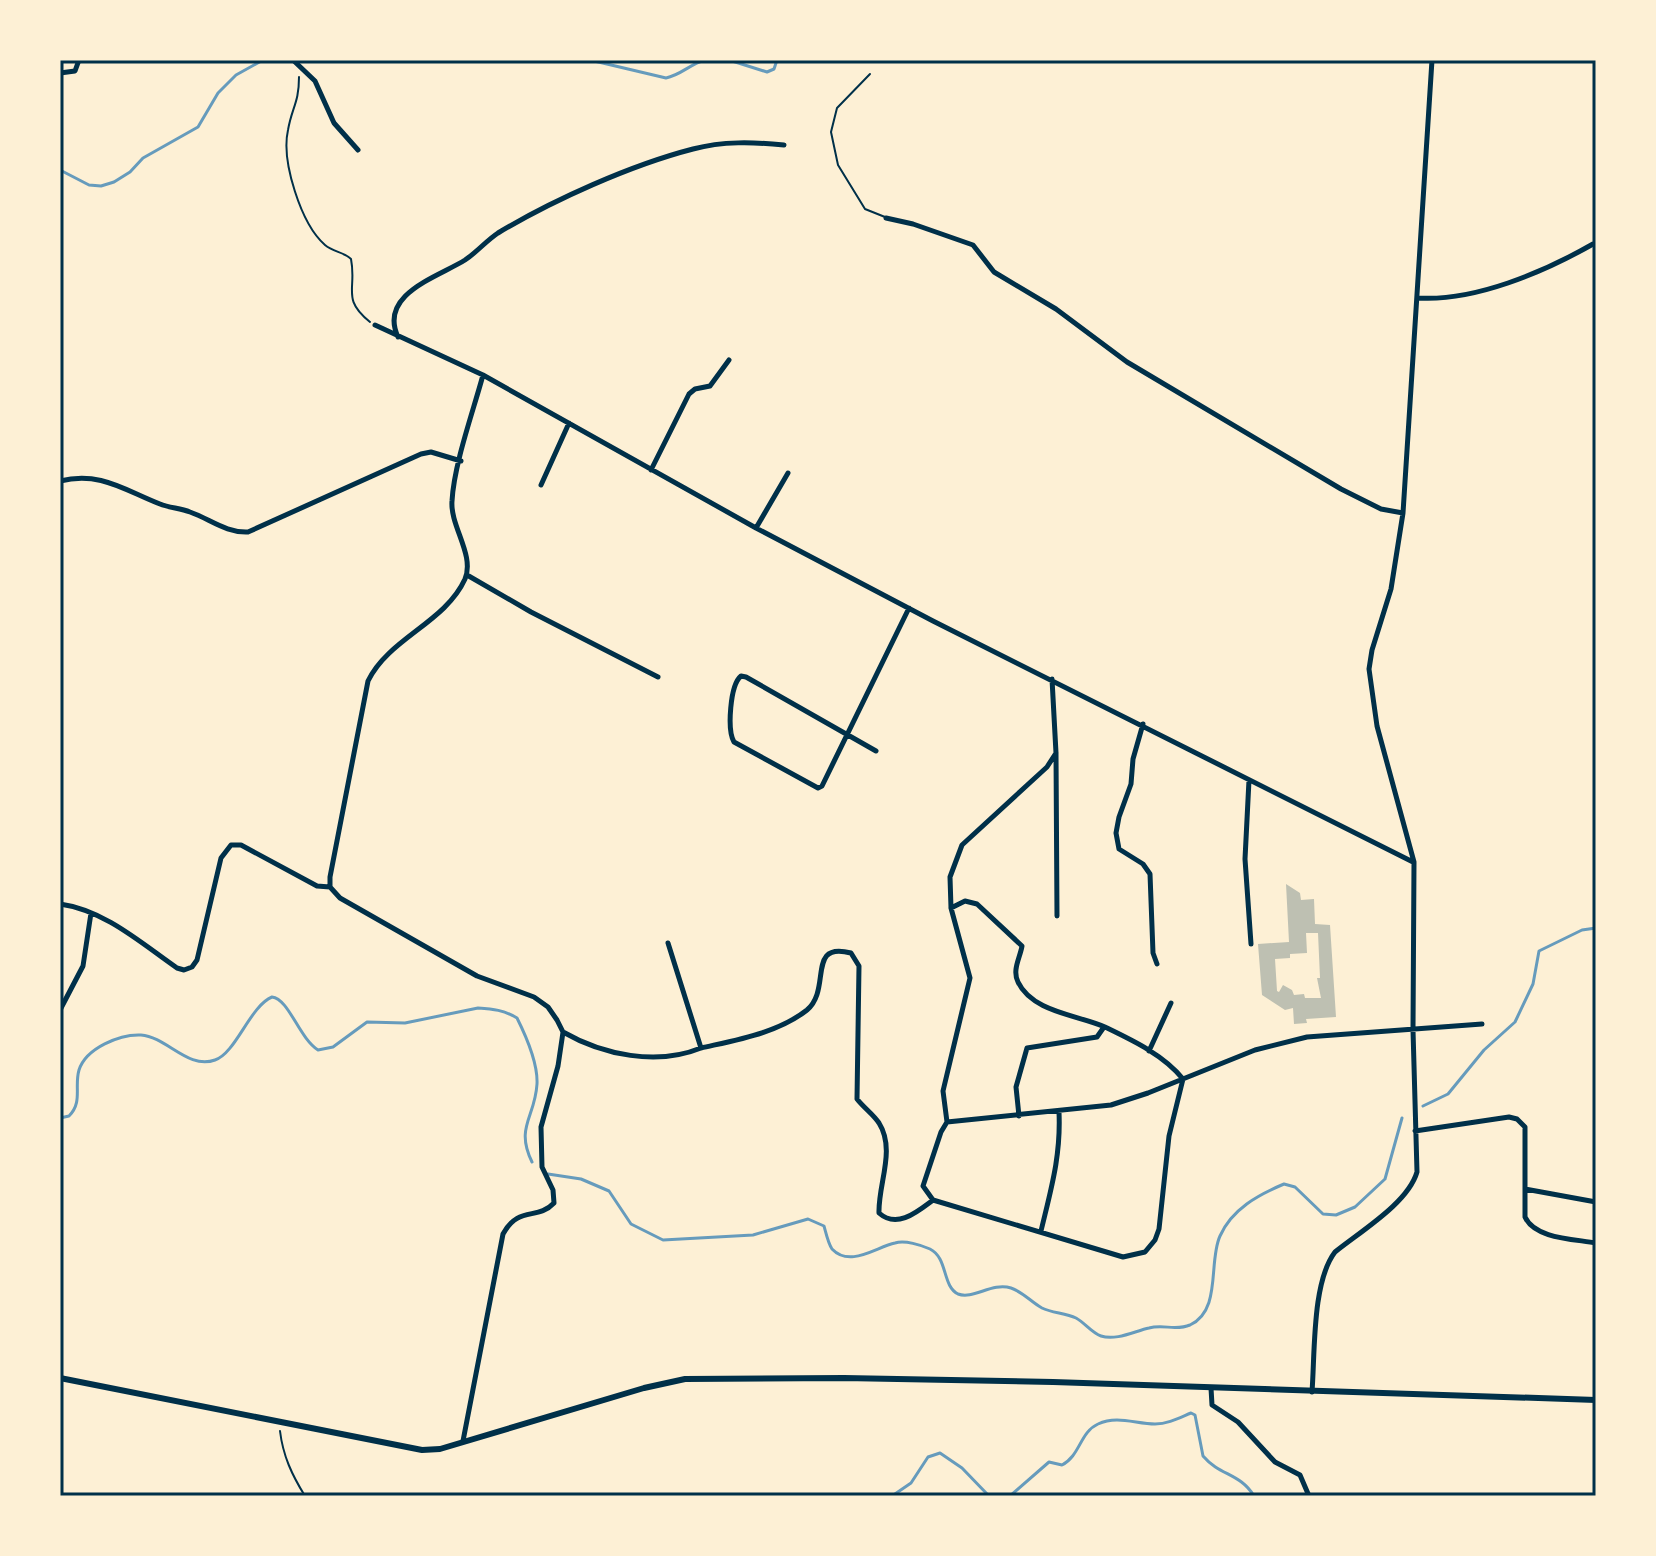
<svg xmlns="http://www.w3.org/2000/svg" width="1656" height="1556" font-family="Inter,sans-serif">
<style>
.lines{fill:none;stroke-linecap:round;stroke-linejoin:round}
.stream{stroke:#669bbc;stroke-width:3}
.building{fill:#bec0b2;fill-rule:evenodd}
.path{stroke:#003049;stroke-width:2}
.service{stroke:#003049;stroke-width:2}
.minor{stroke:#003049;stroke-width:5}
.tertiary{stroke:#003049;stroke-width:6}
.neatline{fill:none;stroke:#003049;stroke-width:3}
</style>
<rect width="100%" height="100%" fill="#fdf0d5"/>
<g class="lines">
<!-- stream -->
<path class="stream" d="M590,60l76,18c15,-3 24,-14 39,-18
M729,60l38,12 7,-3 3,-9
M60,170l29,15 12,1 13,-4 16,-10 13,-14 55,-31 20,-34 18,-18 27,-15
M1423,1106l25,-12 36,-44 31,-28 18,-38 6,-33 43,-21 14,-2
M60,1118l9,-2c14,-14 5,-29 10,-46 7,-22 41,-36 62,-35 26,2 47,35 74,25 21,-7 35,-54 57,-63 17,2 27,41 46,53l15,-3 34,-25 38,1 73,-15c15,1 26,2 39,10 9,18 21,45 20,66 -2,34 -22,43 -5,78
M548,1174l33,5 28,12 22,33 32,16 90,-5 55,-16 16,7c2,7 4,17 8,23 18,19 44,-2 63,-6 10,-3 26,2 35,6 18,9 12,37 28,45 15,6 34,-12 53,-6 12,4 20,14 31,20 10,5 23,5 34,10 9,5 16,15 25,18 15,5 34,-5 48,-8 14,-4 27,3 41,-3 32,-15 18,-63 30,-89 12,-27 38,-41 64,-52l11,3 28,27 13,1 19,-8 30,-28 17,-61
M892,1496l19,-13 17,-26 12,-4 22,15 27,28
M1010,1496l39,-34 13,3c18,-9 18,-33 36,-41 19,-9 38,0 57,0 13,0 24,-6 36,-11l4,2 8,41c17,20 37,17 51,40"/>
</g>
<!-- building -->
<path class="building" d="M1286,884l14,9 1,7 13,-1 1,25 15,1 6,92 -30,2 1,4 -13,1 -1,-16 -8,2 -23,-15 -4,-51 31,-2zM1306,933h12l2,45h-3l4,20h-16l-1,-4 -10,1 -2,-5 -9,-5 -4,7 -2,-1 -2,-32 15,-1v-4l17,-1z"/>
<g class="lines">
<!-- path -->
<path class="path" d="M299,77c0,26 -7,30 -11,53 -7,31 13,94 37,115 8,7 19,7 26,14 6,30 -10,40 19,63
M280,1431c3,25 12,44 25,65"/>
<!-- service -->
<path class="service" d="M870,74l-33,34 -6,24 7,33 27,44 20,8"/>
<!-- minor -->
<path class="minor" d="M293,60l22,21 19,42 24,27
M60,73l15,-2 4,-11
M886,218l27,6 60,21 21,27 62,37 71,53 214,127 40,20 22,4
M1417,298c57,4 127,-26 176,-54
M375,325l108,50 273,153 177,93 480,241
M398,337c-20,-43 40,-60 67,-77 12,-8 21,-19 33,-27 55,-33 133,-68 195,-84 30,-8 60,-7 91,-4
M651,470l38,-76 6,-5 15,-3 19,-26
M60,481c40,-10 64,9 100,23 10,4 20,4 30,8 20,7 36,21 58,20l173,-78 10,-2 30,9
M541,485l28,-62
M756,528l32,-55
M467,575l64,37 127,65
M1052,679l4,74 1,163
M1143,724l-10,35 -2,25 -12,33 -3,16 3,16 24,15 7,10 3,79 4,11
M876,751l-130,-74 -5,-1c-11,9 -14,54 -7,66l84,46 4,-2 87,-178
M1249,780l-4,79 6,85
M60,904c44,6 81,39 117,64l7,2 8,-3 5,-7 24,-102 10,-13h10l76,41 13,1
M60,1010l23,-44 8,-53
M563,1032c40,23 94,34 138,16l-33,-105
M701,1048c35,-8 77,-15 106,-38 25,-21 -1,-69 44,-57l8,13 -2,133c7,9 16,15 22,24 17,27 -1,61 0,90 18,16 38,-1 54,-13
M1149,1051l22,-48
M1019,1116l-3,-29 11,-39 70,-11 7,-10
M947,1122l-6,10 -18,54 10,14 190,57 22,-5 10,-12 4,-11 10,-93 14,-57c-19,-24 -51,-39 -78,-52 -27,-12 -73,-15 -87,-45 -6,-12 2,-24 4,-36l-45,-42 -12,-3 -14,7
M947,1122l164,-17 37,-12 107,-43 52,-13 175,-13
M947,1122l-4,-31 27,-113 -19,-70 -1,-31 12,-32 85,-78 9,-14
M1415,1131l94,-14 8,2 8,8v90c10,22 50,22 71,26
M1525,1189l71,13
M1041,1231c10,-42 20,-75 18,-119
M1211,1388l1,17 26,17 37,40 25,13 9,21
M1312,1392c3,-39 0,-110 23,-140 26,-21 73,-49 82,-80l-4,-142 1,-168 -37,-136 -8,-57 3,-19 19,-61 12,-76 29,-453
M463,1441l40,-207c16,-29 34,-13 51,-31l-1,-13 -11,-23 -1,-40 17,-61 4,-27 1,-7 -6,-12 -9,-13 -14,-10 -57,-21 -137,-78 -10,-11v-10l38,-196c21,-43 77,-58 97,-102 10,-24 -15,-53 -13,-78 2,-37 21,-89 31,-126"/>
<!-- tertiary -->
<path class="tertiary" d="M60,1378l362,72 18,-1 204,-61 41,-9 159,-1 209,4 543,18"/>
</g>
<!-- border -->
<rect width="1656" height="1556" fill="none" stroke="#fdf0d5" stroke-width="124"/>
<rect x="62" y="62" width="1532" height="1432" class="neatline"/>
</svg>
